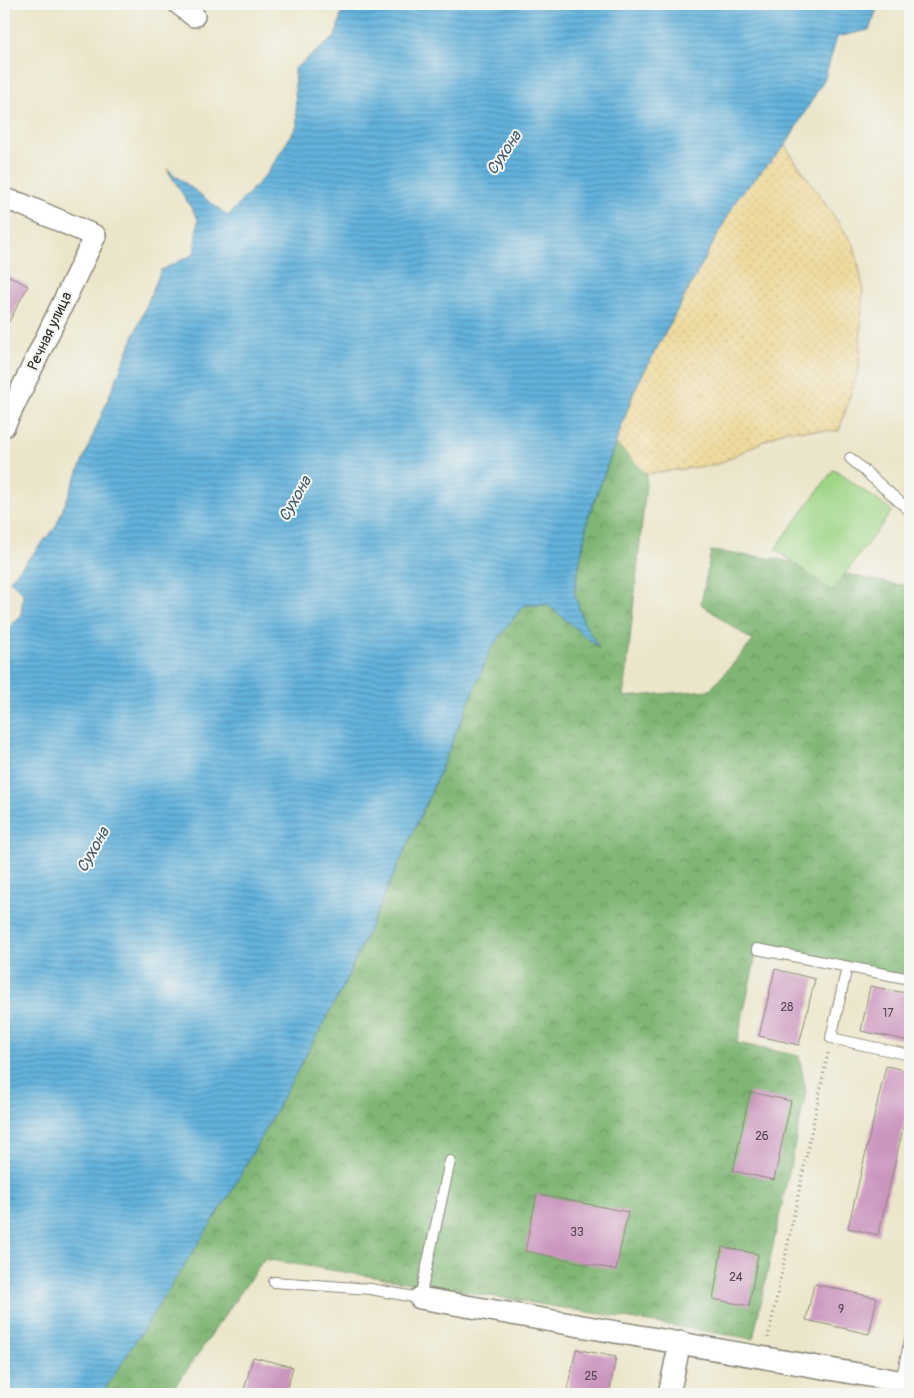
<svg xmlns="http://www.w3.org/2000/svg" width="914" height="1398" font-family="Pangolin,sans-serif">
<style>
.forest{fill:url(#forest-crowns);stroke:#55704f}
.sand{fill:url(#sand-dots);stroke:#8c8264}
.park{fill:#9fd586;stroke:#658058}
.water{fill:url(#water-rules);stroke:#466e84}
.building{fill:#cb95be}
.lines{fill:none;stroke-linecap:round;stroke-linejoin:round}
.lane-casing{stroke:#8b887a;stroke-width:12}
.street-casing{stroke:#8b887a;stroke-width:24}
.path{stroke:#8b887a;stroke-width:3;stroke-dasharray:1 4;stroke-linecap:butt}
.lane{stroke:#fff;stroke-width:10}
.street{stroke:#fff;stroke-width:21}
.labels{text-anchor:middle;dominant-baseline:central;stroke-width:4;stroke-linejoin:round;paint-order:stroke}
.number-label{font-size:12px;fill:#534650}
.street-label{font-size:15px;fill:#2b2b2b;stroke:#f6f6f2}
.water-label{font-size:16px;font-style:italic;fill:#3e5a69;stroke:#f6f6f2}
</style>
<defs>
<pattern id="forest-crowns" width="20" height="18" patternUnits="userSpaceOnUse" patternTransform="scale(1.25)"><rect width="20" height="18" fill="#7fb673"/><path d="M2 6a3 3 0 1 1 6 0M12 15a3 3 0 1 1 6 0" fill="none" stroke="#68945f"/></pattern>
<pattern id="sand-dots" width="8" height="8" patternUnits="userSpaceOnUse" patternTransform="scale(1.25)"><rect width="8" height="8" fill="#eeda9e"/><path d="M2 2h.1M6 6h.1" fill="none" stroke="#cb8" stroke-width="1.8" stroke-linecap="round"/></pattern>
<pattern id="water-rules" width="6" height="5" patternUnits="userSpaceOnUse" patternTransform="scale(1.25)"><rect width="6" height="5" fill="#62b2dc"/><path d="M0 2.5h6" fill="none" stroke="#5191b3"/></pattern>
</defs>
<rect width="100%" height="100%" fill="#f6f6f2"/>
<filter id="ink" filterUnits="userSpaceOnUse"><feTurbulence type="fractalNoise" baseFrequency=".02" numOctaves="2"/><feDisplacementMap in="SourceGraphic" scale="10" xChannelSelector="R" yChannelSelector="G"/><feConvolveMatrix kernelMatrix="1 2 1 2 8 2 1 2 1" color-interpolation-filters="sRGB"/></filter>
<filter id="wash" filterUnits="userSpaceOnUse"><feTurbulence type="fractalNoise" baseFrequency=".0096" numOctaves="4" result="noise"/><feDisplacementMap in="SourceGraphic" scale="20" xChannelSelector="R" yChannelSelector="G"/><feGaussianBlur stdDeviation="1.12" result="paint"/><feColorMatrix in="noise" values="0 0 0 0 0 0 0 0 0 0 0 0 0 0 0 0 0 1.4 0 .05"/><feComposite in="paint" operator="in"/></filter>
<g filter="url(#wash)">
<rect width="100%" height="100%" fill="#ebe5c9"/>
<!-- forest -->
<path class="forest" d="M616,443l31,31 -23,223 86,-7 43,-49 -52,-37 10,-53 65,8 121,26 13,-2v396l-153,-29 -20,93 62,13 7,36 -53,247 -489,-80 -94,135h-68l239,-403 89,-196 62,-148 32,-42h24l50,42 -15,-26 -9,-28 14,-75z"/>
<!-- sand -->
<path class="sand" d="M785,146l69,99 9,42 -4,80 -20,64 -53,-1 -68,34 -71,10 -31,-31 19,-54 103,-192z"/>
<!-- park -->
<path class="park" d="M834,469l58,42 -60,80 -57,-42z"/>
<!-- water -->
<path class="water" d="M344,4h535l-10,26 -32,7 -12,41 -40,68 -47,51 -103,192 -47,129 -14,74 9,29 16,27 -51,-43h-24l-32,42 -62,148 -89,196 -111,203 -128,200h-98v-761l17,-18 2,-22 -13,-13 45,-52 106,-258 33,-16 4,-35 -31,-50 61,47 40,-44 29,-46 -3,-57 41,-32z"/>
<g id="blocks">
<!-- building -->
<path class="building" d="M4,273l24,13 -22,41 -2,-1z
M775,969l40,10 -16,66 -40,-9z
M870,986l40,8v47l-49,-10z
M886,1066l24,5v28l-32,136 -30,-7z
M750,1092l41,9 -17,79 -41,-9z
M537,1194l91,18 -12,58 -91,-19z
M722,1247l36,7 -9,52 -36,-7z
M814,1284l63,14 -8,36 -63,-14z
M576,1349l40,8 -7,37h-42z
M253,1357l40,10 -7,27h-43z
M692,1391l13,2v1h-14z"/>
</g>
</g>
<g filter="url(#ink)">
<use href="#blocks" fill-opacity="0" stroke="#8b887a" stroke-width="1"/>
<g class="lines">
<defs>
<path id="lane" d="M850,458l60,53
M757,949l153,30
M847,967l-16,71 79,17
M274,1282l96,7 50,9 30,-137
M901,1381l9,-42"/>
<path id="street" d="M179,4l15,12
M4,199l17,5 74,32 -91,190
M420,1298l490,85
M669,1394l11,-52"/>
</defs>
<!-- lane casing -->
<use href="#lane" class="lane-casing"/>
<!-- street casing -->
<use href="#street" class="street-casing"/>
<!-- path -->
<path class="path" d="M768,1338l60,-285"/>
<!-- lane -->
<use href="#lane" class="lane"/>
<!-- street -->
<use href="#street" class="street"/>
</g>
</g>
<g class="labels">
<!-- number labels -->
<g class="number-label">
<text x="787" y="1007">28</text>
<text x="888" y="1013">17</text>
<text x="762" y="1136">26</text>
<text x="577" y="1232">33</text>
<text x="736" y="1277">24</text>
<text x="841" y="1309">9</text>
<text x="591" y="1376">25</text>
</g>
<!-- street labels -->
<g class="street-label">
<text transform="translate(50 331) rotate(-65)">Речная улица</text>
</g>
<!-- water labels -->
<g class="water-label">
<text transform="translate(504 153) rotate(-56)">Сухона</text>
<text transform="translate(295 499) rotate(-60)">Сухона</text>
<text transform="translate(93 850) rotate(-60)">Сухона</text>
</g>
</g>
<!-- margin -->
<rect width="914" height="1398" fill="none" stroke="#f6f6f2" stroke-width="20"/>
</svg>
